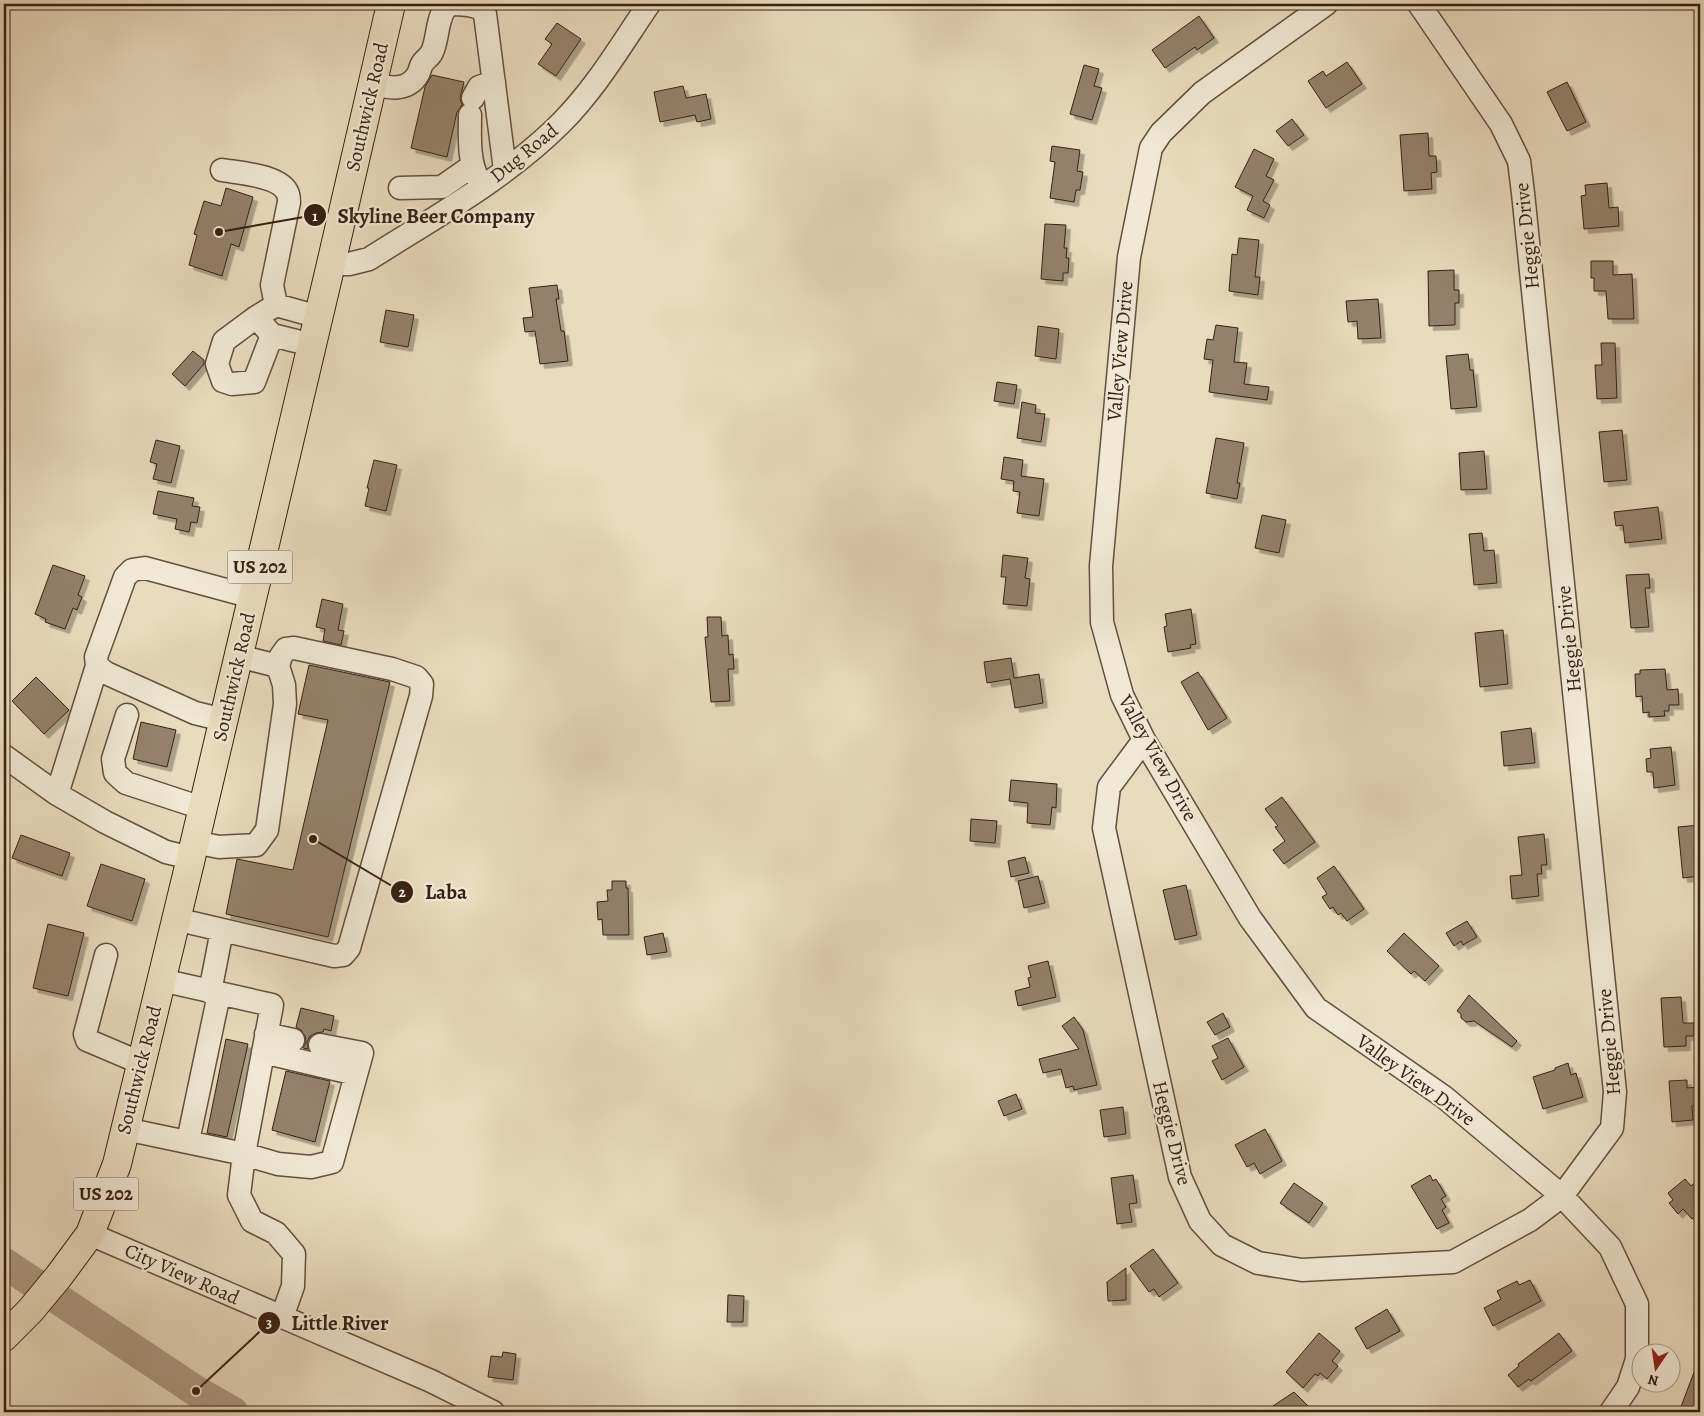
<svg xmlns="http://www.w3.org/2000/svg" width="1704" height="1416" font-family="Alegreya,serif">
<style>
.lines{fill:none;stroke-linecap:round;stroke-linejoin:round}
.river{stroke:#ad9b84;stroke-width:31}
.building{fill:#94816c;stroke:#382014;filter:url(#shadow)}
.minor-casing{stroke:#644f3e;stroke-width:25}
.highway-casing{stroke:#382014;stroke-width:30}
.minor{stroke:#f1e8d5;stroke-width:22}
.highway{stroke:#e9dbbe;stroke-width:28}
.labels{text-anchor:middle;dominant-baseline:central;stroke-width:4.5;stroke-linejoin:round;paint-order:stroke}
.shield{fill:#f1e8d5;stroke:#705c4e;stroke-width:1}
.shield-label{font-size:19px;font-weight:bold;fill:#382014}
.street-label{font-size:20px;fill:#382014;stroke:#f1e8d5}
.leader{fill:none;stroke:#382014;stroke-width:2}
.callout-dot{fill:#382014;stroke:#f1e8d5;stroke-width:2}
.mark-label{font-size:15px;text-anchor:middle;font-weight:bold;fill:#fff}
.callout-label{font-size:21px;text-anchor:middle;font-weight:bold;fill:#382014;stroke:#f1e8d5;stroke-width:4.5;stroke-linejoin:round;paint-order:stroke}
</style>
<defs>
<filter id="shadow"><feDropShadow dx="4.5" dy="4.5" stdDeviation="0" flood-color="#0004"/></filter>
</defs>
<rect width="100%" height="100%" fill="#e9dbbe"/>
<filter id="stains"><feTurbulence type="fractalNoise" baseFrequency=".004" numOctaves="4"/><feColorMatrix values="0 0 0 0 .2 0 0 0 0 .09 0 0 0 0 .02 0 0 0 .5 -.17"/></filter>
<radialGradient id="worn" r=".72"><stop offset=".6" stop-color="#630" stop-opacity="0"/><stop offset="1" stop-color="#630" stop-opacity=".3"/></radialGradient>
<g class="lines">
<!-- river -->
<path class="river" d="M4,1263l192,128 37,21"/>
</g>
<!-- building -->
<path class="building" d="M1199,16l15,22 -17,12 -2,-3 -30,21 -13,-18z
M557,23l24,16 -25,37 -18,-12 14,-20 -7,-5z
M1347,62l15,22 -36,24 -18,-27 15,-10 3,5z
M1084,65l15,4 -5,17 8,2 -10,32 -22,-6z
M432,75l32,7 -4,16 2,7 -5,7 -10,45 -36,-9 14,-61z
M1567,82l19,40 -19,9 -20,-39z
M683,86l3,12 20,-4 5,25 -14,3 -2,-7 -35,7 -6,-30z
M1292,119l12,16 -16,11 -12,-15z
M1428,133l1,23h7l1,16 -6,1 1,16 -28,2 -4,-56z
M1052,146l28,4 -3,21 6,1 -3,18h-4l-2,12 -24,-4 5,-36 -5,-1z
M1254,149l20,10 -8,17 8,4 -11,21 7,4 -6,13 -17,-8 6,-14 -18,-9z
M1607,183l2,25 9,-1 1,19 -35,3 -3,-33 5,-1 -1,-10z
M226,188l27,9 -14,50 -8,-3 -9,32 -33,-11 8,-30 -3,-1 10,-33 17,5z
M1045,224l21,1 -2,23h3l-1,10h3l-1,15h-5v8l-22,-2z
M1239,238l20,2 -4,37h5l-2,18 -29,-4 3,-37 5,1z
M1591,261h22v14l19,-1 2,45h-26l-2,-28h-12v-13h-3z
M1454,270v20h5v13h-4v22l-26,1 -1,-55z
M557,285l2,14h-3l5,32h3l4,30 -28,3 -5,-33 -10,1 -2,-14 10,-1 -4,-29z
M1378,299l3,39 -23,1 -1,-18 -9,1 -2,-21z
M386,310l28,5 -6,32 -28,-5z
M1216,325l22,3 -4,34 13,1 -3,21 25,3 -2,13 -58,-8 4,-32 -9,-1 3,-20 6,1z
M1038,326l21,3 -3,30 -21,-3z
M1601,343h14l2,55 -20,1 -2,-34h7z
M193,351l11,9v4l-19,22 -13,-12z
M1468,354l2,16h3l4,37 -26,2 -5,-53z
M997,382l20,3 -3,19 -20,-3z
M1022,402l14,3 -1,8 10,1 -4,28 -24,-4z
M1622,430l5,50 -23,2 -5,-50z
M1216,438l28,5 -7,40h3l-3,16 -31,-6z
M156,440l24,6 -9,37 -18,-4 4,-15 -7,-2z
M1484,451l3,38 -26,1 -2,-37z
M1004,457l19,3 -2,16 23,3 -5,37 -22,-3 3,-21 -7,-1 1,-10 -13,-2z
M374,460l23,5 -11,46 -21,-5 4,-18h-2z
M158,491l36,7 -2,8 8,1 -3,16 -6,-1 -2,10 -14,-3 2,-10 -24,-5z
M1658,507l4,32 -37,4 -2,-18 -7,1 -2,-14z
M1262,515l24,5 -7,33 -24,-5z
M1482,533l2,18 10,-1 3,33 -23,2 -5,-51z
M1003,555l25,3 -3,20 5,1 -3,27 -24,-2 3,-27h-5z
M53,565l32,11 -7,19 4,2 -5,13 -4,-2 -8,21 -20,-7 1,-3 -11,-5z
M1649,574l1,14h-5l4,39 -18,1 -5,-53z
M322,599l21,5 -5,26 6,1 -3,14 -18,-4 2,-12 -9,-2z
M1191,609l5,35 -6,1 1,3 -23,4 -4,-25 3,-1 -2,-12z
M707,617h14l1,19 6,-1 1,20 4,-1 1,15h-6l2,32 -19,1 -6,-65h3z
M1503,630l5,54 -28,3 -5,-54z
M1011,658l3,20 25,-4 4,29 -28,5 -5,-29 -23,4 -3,-21z
M309,665l81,17 -62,255 -102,-23 11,-55 56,11 35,-150 -30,-6z
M1665,669l2,21 11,-1 1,16h-10v6h-5l1,5 -16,1v-5l-6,1 -1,-17 -6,1 -1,-23h5v-4z
M1198,672l29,46 -19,12 -27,-48z
M36,677l33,33 -25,24 -32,-33z
M141,722l35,8 -9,37 -34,-8z
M1531,728l4,35 -31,3 -3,-34z
M1671,747l4,38 -21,3 -1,-16h-6l-1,-13 5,-1 -1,-9z
M1011,780l46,4 -1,24 -4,-1 -2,18 -23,-2 1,-20 -19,-2z
M1282,797l33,45 -31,22 -11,-14 12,-9 -10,-14 3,-1 -13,-17z
M971,819l26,2 -2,22 -25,-2z
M1700,825v51l-17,2 -5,-51z
M1544,834l3,31h-6l1,9h-5l2,22 -27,3 -2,-23 12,-1 -4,-38z
M21,835l49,18 -8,23 -50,-18z
M1025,857l4,16 -18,4 -3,-16z
M101,864l44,15 -13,42 -45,-15z
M1334,866l30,43 -17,12 -6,-8 -3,2 -5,-8 -3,2 -8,-12 5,-3 -10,-16z
M1038,876l7,27 -21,5 -6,-27z
M612,881h14v7h2l1,47h-26l-1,-16 -4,1 -1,-18 11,-1 -1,-11h5z
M1186,885l11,50 -22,5 -12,-50z
M1467,921l10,16 -14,8 -2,-4 -7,5 -8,-13z
M48,924l36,9 -16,63 -35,-8z
M663,933l4,19 -20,3 -3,-18z
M1404,933l35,33 -14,15 -11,-10 -3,3 -24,-23z
M1048,961l8,36 -38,9 -3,-15 15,-4 -2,-9 3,-1 -3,-11z
M1469,995l48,46 -5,6 -38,-26 -8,1 -5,-4v-4l-4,-3z
M1681,997l2,26h11v13h-8v10l-22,1 -3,-49z
M301,1008l33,8 -3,15 -7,-2 -1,3 -7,1 -6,3 -3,6 1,7 -5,-1 3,-6 -1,-6 -4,-6 -5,-3z
M1223,1013l7,14 -15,8 -8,-13z
M1074,1017l9,13 14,55 -23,5 -1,-4 -7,2 -5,-19 -18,4 -4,-14 40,-10 -17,-23z
M1228,1038l16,29 -22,13 -10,-19 6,-3 -6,-12z
M226,1039l22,5 -21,93 -20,-4z
M1568,1063l3,12 5,-2 7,24 -40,12 -10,-32 22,-7v-2z
M286,1071l44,10 -15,61 -43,-12z
M1687,1080v8l12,-1 1,18 -8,1 1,14 -21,2 -3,-41z
M1016,1094l6,15 -18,7 -6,-15z
M1123,1107l3,27 -22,3 -4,-27z
M1265,1129l17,32 -22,13 -6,-11 -7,4 -12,-22z
M1133,1175l4,28 -8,1 3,18 -15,2 -6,-46z
M1430,1175l3,6 3,-2 10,17 -5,3 5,8 -4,3 7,13 -12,6 -26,-43z
M1700,1178v34l-8,7 -9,-10 -5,5 -9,-11 4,-3 -5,-7 17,-14 6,7z
M1294,1183l29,20 -14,20 -29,-20z
M1153,1249l25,34 -19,14 -5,-8 -5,3 -19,-26z
M1126,1268v32l-18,1 -1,-19z
M1530,1280l11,21 -48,25 -9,-18 17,-9 -4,-8 20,-10 2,4z
M728,1295l16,1 -1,26h-16z
M1387,1309l13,22 -33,18 -12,-21z
M1319,1333l21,18 -8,10 6,5 -11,13 -7,-6 -2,3 -3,-2 -12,14 -17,-16z
M1559,1333l13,18 -41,30 -2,-2 -11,8 -10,-12 11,-9 -1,-2z
M503,1352l13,2 -3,26 -25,-3 3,-21 11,1z
M1699,1359h1v53h-21z
M1294,1392l20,20h-50z"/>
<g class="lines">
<defs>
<path id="minor" d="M454,4c11,1 25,0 31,10l20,156
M1326,4l-124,89 -41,40 -10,15 -22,109 -28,309 1,56 20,73 22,45 106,178 66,90 128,89 118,99 48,51 27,57v55l-9,28 -17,25
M373,84c15,4 35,8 45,-10 2,-3 2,-7 4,-10 3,-5 8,-7 10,-12 7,-13 4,-43 20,-48
M473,98l6,-11 15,-5
M470,115c0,21 -2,45 8,64
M222,170c17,3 59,5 66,24 1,3 1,6 1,8l-17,83 4,20
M400,188l42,-1 30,-21
M331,264h18l20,-5c66,-42 137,-81 192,-136 35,-35 60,-78 88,-119
M262,324l10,11 40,10
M272,335l-18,47 -22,2 -9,-3 -6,-17 7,-23 31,-23 21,-13 43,12
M127,715l-14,44 2,14 11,10 76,25
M224,720l-29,-7 -89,-40 -9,-7 -1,-9 29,-80 7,-7 13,-2 107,29
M1144,740l-35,47 -5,41 76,349 20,44 22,24 36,18 44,7 151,-8 77,-42 32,-24 50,-68 3,-36 -92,-899 -4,-32 -18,-37 -82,-120
M4,756l53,38 48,28 61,30 25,6
M57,794l40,-128
M194,842l25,5 37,-2 11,-15 18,-126 -1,-19 -6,-19 -40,-10
M175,919l159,37 9,-1 6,-7 72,-252 1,-12 -6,-7 -24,-8 -98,-21 -8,1 -5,7 -3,10
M106,955l-21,79 2,6 54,23
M161,980l111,25 -28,149 -5,41 13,26 24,12 18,21 -1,32 -11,31
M210,992l12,-62
M266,1034l27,6
M263,1052l93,22
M125,1129l119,25 34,10 33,3 21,-5 30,-109 -42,-8
M188,1141l31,-147
M90,1234l341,147 62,31"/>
<path id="highway" d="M4,1337l26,-26 29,-35 31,-42 27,-70 74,-306 140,-594 60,-260"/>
</defs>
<!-- minor casing -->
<use href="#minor" class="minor-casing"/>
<!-- highway casing -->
<use href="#highway" class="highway-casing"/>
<!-- minor -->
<use href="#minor" class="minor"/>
<!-- highway -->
<use href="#highway" class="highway"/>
</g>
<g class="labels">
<!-- shield labels -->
<g class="shield">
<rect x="227.5" y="550.5" width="65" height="33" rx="4"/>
<rect x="73.5" y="1177.5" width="65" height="33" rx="4"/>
</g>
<g class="shield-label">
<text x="260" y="567">US 202</text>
<text x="106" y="1194">US 202</text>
</g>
<!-- street labels -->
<g class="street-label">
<text transform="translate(367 107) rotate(-77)">Southwick Road</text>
<text transform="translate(524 153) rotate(-39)">Dug Road</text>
<text transform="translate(1527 236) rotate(-96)">Heggie Drive</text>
<text transform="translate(1120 351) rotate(-85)">Valley View Drive</text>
<text transform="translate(1569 639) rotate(-96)">Heggie Drive</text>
<text transform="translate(234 677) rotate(-77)">Southwick Road</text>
<text transform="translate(1158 758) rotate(61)">Valley View Drive</text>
<text transform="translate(1609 1042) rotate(-95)">Heggie Drive</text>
<text transform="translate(139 1070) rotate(-76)">Southwick Road</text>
<text transform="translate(1416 1080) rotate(36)">Valley View Drive</text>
<text transform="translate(1172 1133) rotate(76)">Heggie Drive</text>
<text transform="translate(182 1274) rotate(24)">City View Road</text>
</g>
</g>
<!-- callouts -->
<path class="leader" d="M219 232L315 215M313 839L402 892M196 1391L269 1323"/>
<g class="callout-dot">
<circle cx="219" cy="232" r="5"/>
<circle cx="313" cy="839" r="5"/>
<circle cx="196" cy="1391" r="5"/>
<circle cx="315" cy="215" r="12"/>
<circle cx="402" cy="892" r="12"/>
<circle cx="269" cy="1323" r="12"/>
</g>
<g class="mark-label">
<text x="315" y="221">1</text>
<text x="402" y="897">2</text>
<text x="269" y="1328">3</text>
</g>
<g class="callout-label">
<text x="436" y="223">Skyline Beer Company</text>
<text x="446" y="899">Laba</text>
<text x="340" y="1330">Little River</text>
</g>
<!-- margin -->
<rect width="1704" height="1416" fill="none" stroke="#e9dbbe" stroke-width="20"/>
<rect x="5" y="5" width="1694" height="1406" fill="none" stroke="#382014" stroke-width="2.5"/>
<rect x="10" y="10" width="1684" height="1396" fill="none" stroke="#382014"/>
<!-- north arrow -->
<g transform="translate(1656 1368) rotate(193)"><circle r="24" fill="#f1e8d5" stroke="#a79888"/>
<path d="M0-4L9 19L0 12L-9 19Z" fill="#8f2418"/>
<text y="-8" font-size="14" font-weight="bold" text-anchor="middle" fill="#382014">N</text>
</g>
<rect width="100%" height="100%" filter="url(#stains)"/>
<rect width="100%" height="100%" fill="url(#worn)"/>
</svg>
